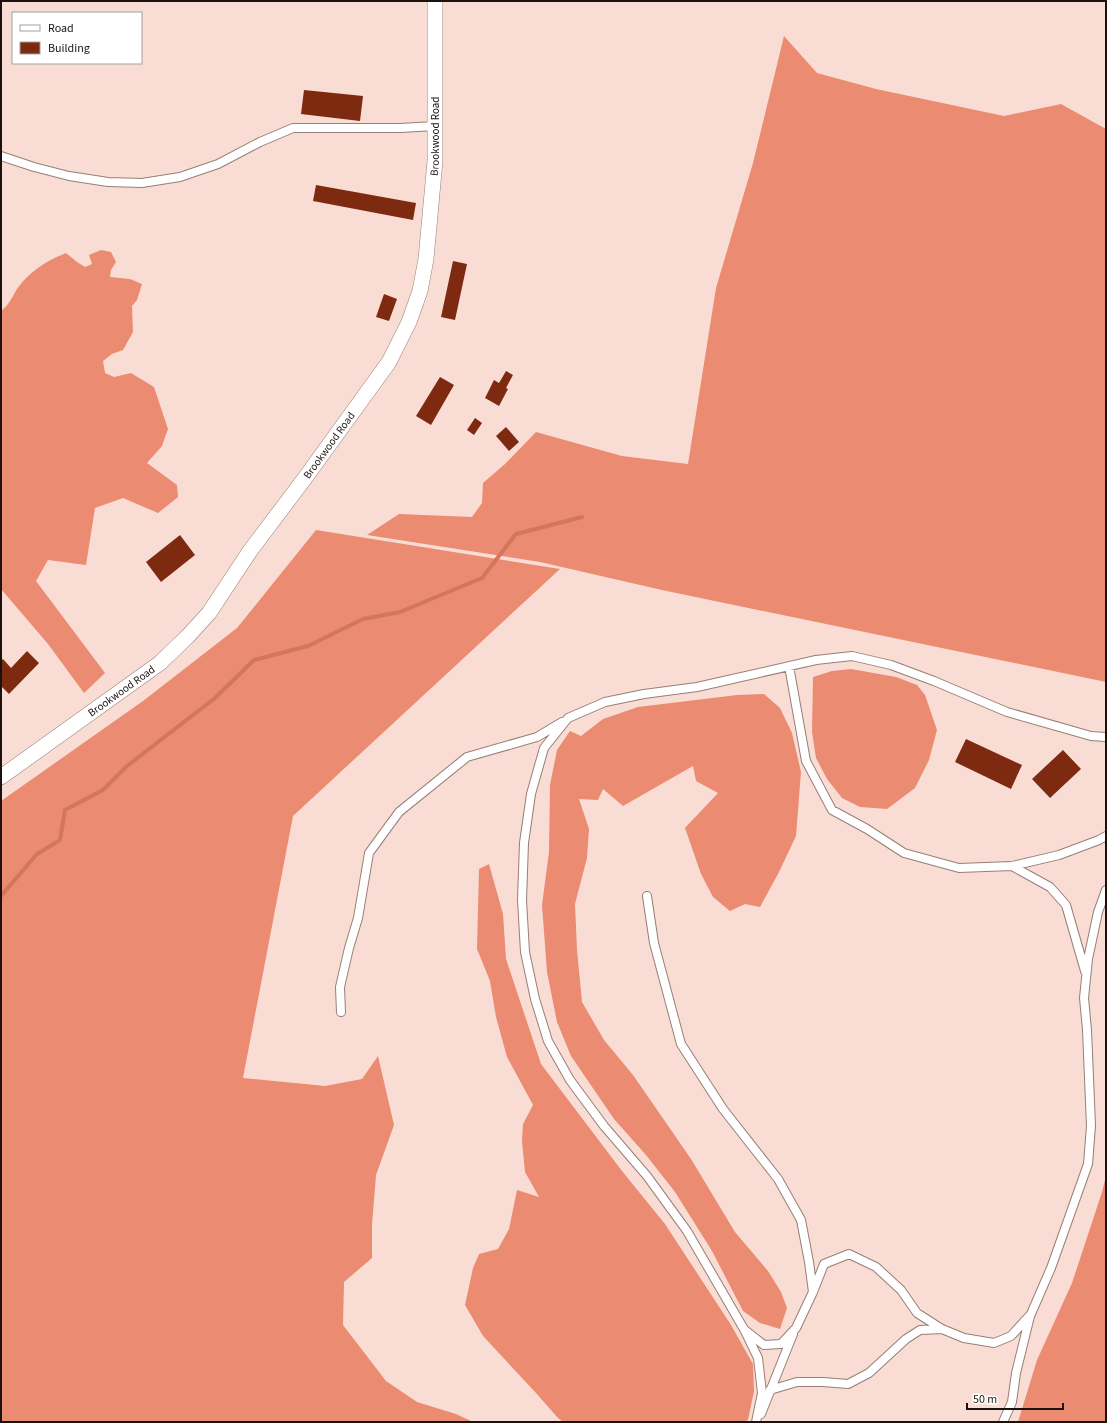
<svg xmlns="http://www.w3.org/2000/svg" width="1107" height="1423" font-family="'Source Sans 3',sans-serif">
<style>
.forest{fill:#eb8b71}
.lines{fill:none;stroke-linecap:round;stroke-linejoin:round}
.stream{stroke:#d2765c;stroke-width:4}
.building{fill:#7e2a10}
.service-casing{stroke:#987e77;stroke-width:10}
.minor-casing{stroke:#987e77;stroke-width:16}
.service{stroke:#fff;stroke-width:8}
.minor{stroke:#fff;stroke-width:15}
.labels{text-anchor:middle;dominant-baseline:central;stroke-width:4;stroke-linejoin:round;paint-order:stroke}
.street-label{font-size:11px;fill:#1b120f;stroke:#fff}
</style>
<rect width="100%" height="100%" fill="#f9ddd4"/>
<!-- forest -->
<path class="forest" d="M784,36l33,37 59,16 128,27 57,-12 45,25v553l-444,-92 -122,-28 -173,-27 32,-21 73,3 10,-14 1,-20 22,-19 31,-32 86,24 66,8 28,-176 37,-125z
M101,250l10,2 5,10 -5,8 -1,7 20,2 12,5 -5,16 -5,6 1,26 -10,18 -11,4 -9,7 2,12 9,4 17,-4 23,14 14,42 -6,17 -15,17 30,22 1,12 -20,16 -35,-15 -28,10 -9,57 -38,-5 -12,21 69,92 -21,20 -36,-49 -47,-55v-278c8,-6 11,-14 16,-22 13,-18 29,-28 49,-36l11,9 8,5 7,-3 -3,-9z
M316,530l244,39 -267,247 -50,262 82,8 37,-7 16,-23 16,69 -18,50 -4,50v33l-28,24 -1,43 43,56 31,21 39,12 17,8h-472v-621l142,-100 94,-73z
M851,669l45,8 21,8 8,10 12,35 -8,30 -14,28 -28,21 -27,-2 -18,-9 -15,-19 -11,-21 -4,-26 1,-55 19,-6z
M764,694l16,14 12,25 9,39 -5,64 -18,38 -18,33 -15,-3 -15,7 -17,-14 -12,-23 -16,-46 33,-35 -22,-12 -3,-15 -70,40 -20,-17 -5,11 -19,-1 10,30 -2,29 -12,46 2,46 5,52 22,38 29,35 58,84 44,73 33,39 13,21 6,16 -7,21 -20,-6 -17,-12 -31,-60 -37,-59 -29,-37 -32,-36 -43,-63 -14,-34 -10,-50 -5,-67 7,-53 1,-67 7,-35 13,-19 11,5 22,-17 35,-12 99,-12z
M489,864l14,50 3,45 35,105 81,107 43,53 66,101 22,39 1,27 -6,29 -5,2h-180l-5,-4 -22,-25 -53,-57 -18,-31 8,-37 6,-14 19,-5 11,-20 8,-39 22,7 -14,-25 -3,-31 1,-17 10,-19 -26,-48 -11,-40 -6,-36 -13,-32 2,-80z
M1106,1176v246h-88l19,-62 35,-77 30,-91z"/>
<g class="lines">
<!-- stream -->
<path class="stream" d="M1,896l36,-42 23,-14 5,-30 38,-20 24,-24 88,-68 39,-38 54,-14 55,-27 37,-7 82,-34 34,-44 66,-17"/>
</g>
<!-- building -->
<path class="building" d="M304,90l59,6 -3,25 -59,-7z
M316,185l100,18 -3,17 -100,-19z
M453,261l14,3 -12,56 -14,-3z
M384,294l13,5 -8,22 -13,-4z
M506,371l7,4 -7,13 2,1 -9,17 -14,-8 9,-18 5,3z
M440,377l14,8 -23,40 -15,-9z
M475,418l7,5 -8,12 -7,-5z
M506,427l13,15 -10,9 -13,-15z
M180,535l15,20 -34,27 -15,-20z
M27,651l12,12 -30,31 -8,-8v-25l2,-2 8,9z
M966,739l56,26 -11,24 -56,-27z
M1063,750l18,19 -31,29 -18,-19z"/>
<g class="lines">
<defs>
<path id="service" d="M1,156l33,11 35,9 39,6 34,1 38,-6 38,-13 42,-22 33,-14h107l35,-2
M789,666l17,95 26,49 35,19 37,24 55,15 53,-2 47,-11 40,-15 7,-4
M1012,866l38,21 16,18 19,66
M647,896l7,47 27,101 42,65 55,70 23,41 8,42 4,30
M341,1012l-1,-25 9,-39 9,-30 11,-65 30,-41 68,-55 70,-20 25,-15
M746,1331l18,14 17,-1 15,-16 17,-36 11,-28 25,-10 27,13 25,23 16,23 25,16 22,9 30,5 17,-7 20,-22 20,-46 37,-104 3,-38 -4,-96 -3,-32 4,-39 10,-47 8,-22
M770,1390l27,-8h26l25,2 21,-11 37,-34 14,-9 22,-1
M761,1414l32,-80
M756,1422l6,-29 -4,-35 -13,-27 -58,-100 -40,-55 -43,-50 -34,-46 -22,-39 -13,-42 -10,-47 -3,-52 2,-57 7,-49 13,-46 24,-30 37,-16 39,-8 53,-7 119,-27 36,-4 39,9 43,16 73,31 84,24 15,1
M1003,1422l9,-20 4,-29 14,-57"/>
<g id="minor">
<path id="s1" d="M1,777l159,-114 28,-27 21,-23 41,-62 55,-73 84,-116 20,-40 11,-31 6,-32 9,-98v-160"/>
</g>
</defs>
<!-- service casing -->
<use href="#service" class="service-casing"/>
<!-- minor casing -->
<use href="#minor" class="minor-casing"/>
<!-- service -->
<use href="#service" class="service"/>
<!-- minor -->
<use href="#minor" class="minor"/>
</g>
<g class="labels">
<!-- street labels -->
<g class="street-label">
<text stroke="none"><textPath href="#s1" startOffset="808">Brookwood Road</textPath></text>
<text stroke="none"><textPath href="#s1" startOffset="472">Brookwood Road</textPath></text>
<text stroke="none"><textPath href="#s1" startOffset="148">Brookwood Road</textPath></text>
</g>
</g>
<!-- border -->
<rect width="1107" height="1423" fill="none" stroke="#1b120f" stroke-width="4"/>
<!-- legend -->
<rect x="12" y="12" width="130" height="52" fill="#ffffff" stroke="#a4a09f"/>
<rect x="20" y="25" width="20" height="6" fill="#ffffff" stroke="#a4a09f"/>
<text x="48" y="32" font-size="12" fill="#1b120f">Road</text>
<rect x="20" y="42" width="20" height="12" fill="#7e2a10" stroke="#a4a09f"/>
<text x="48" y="52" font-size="12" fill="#1b120f">Building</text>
<!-- scale -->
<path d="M967 1403v6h96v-6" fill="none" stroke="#1b120f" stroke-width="2"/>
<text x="973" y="1403" font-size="12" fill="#1b120f" stroke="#ffffff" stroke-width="3" paint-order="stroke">50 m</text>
</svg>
